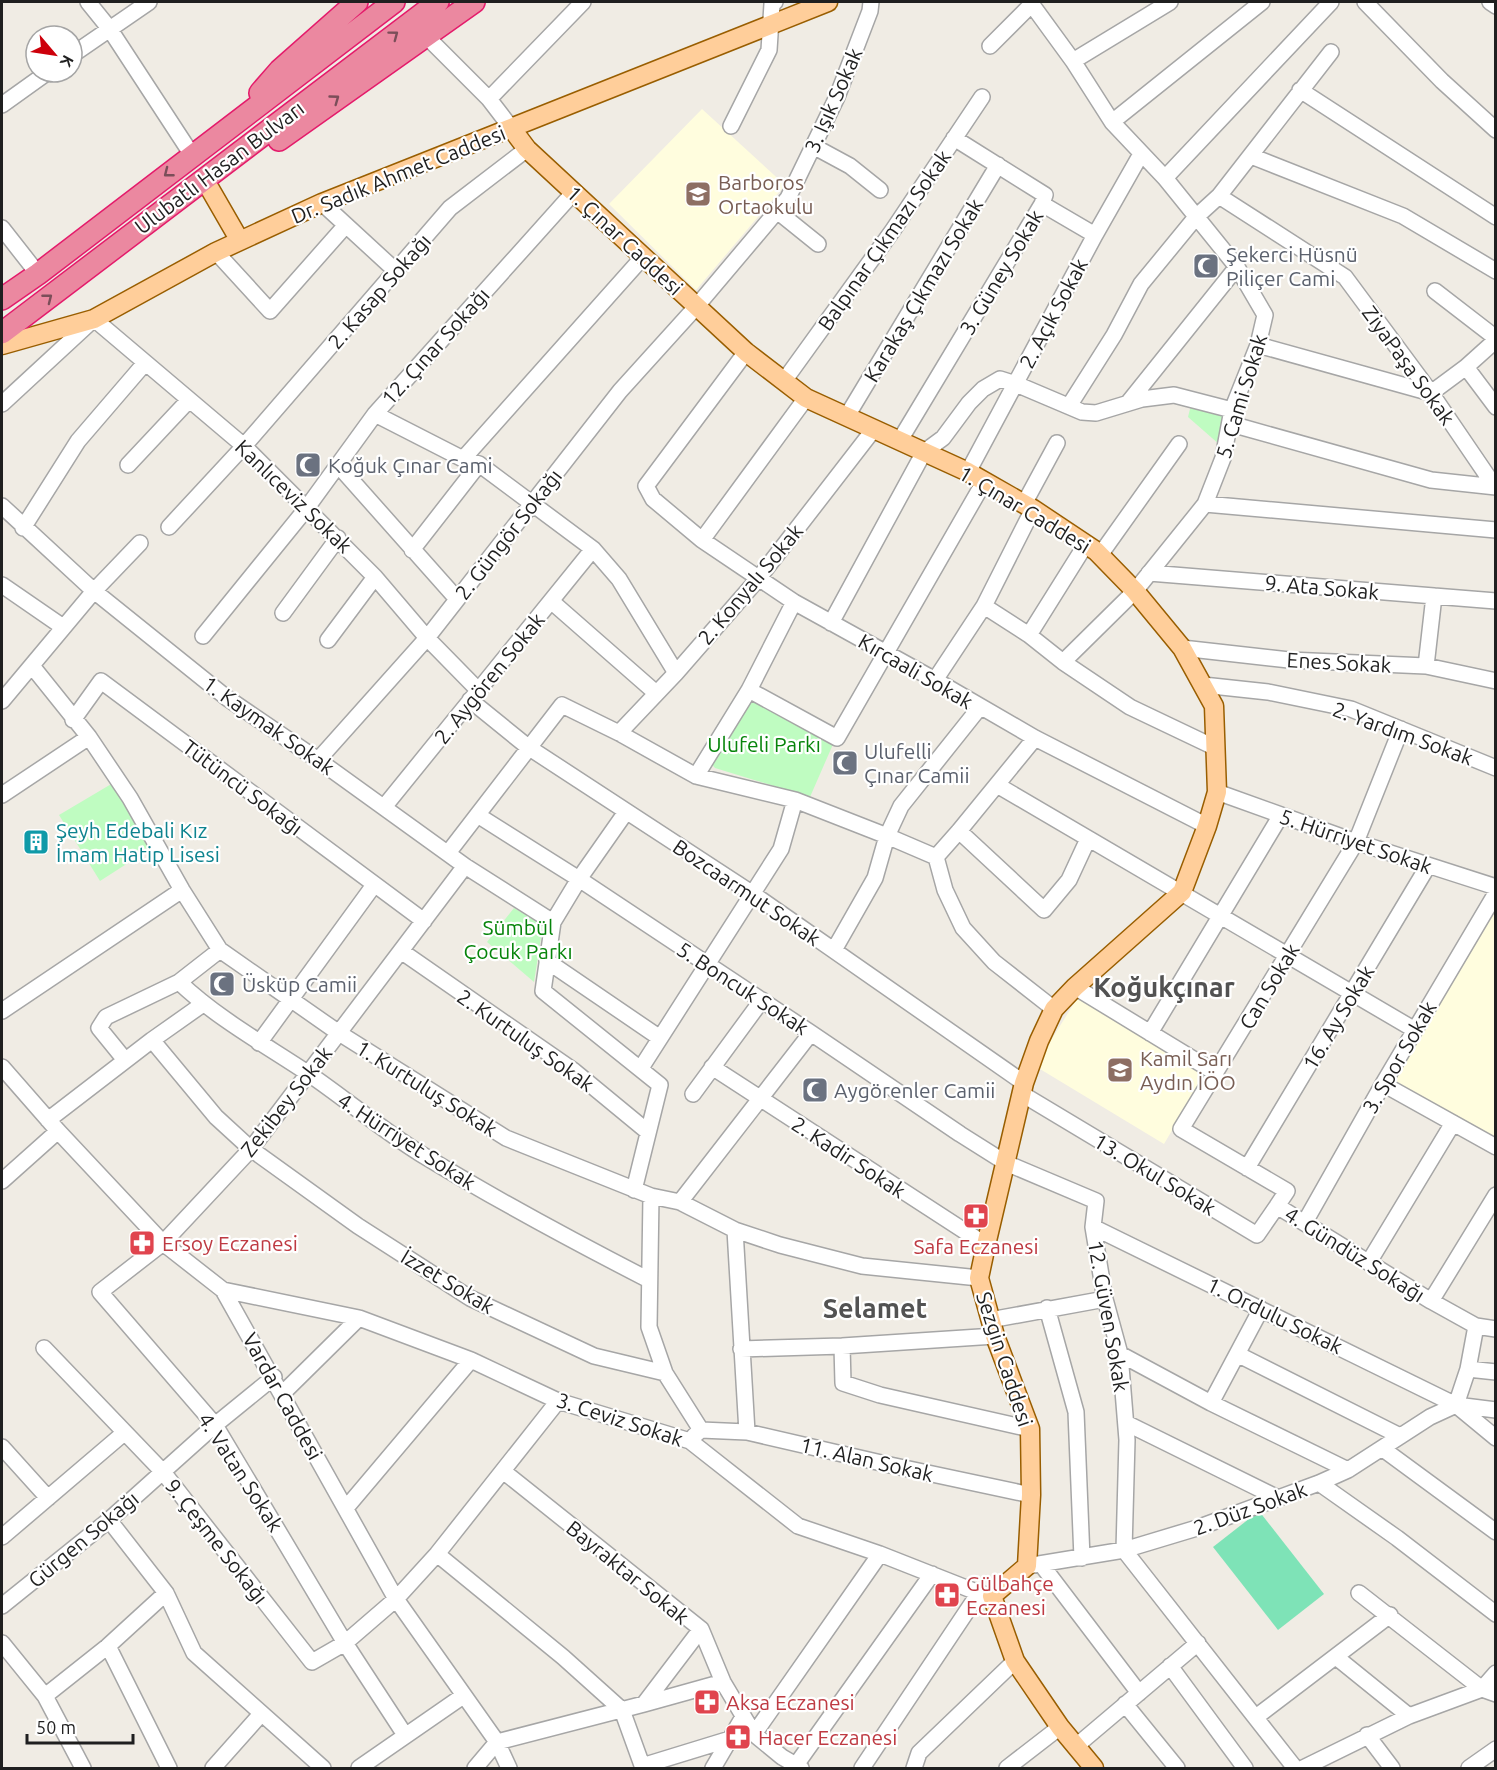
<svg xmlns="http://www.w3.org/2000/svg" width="1497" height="1770" font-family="Ubuntu,sans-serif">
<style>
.education{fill:#fffdde}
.park{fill:#bffcc1}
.pitch{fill:#7ee3b7}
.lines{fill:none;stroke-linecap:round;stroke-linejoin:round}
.minor-casing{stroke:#a6a6a6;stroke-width:18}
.major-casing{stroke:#995e00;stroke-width:21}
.highway-casing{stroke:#e41b6b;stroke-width:24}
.minor{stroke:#fff;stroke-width:15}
.major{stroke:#ffce9a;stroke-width:18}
.highway{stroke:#eb88a0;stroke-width:21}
.oneway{stroke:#7b4e59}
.labels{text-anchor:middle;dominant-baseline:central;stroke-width:4.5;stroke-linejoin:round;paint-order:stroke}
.street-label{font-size:21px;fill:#1f1f1f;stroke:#fff}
.education-label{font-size:21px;fill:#785e54;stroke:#fff;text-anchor:start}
.worship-label{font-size:21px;fill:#5b616d;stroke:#fff;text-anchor:start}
.park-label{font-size:21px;fill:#06840a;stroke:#fff}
.culture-label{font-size:21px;fill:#0d838f;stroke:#fff;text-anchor:start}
.health-label{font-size:21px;fill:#be3a42;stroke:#fff;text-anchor:start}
.district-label{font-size:27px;font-weight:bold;fill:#525252;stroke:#fff}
</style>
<rect width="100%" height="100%" fill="#f0ece4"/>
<!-- education -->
<path class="education" d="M702,109l83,76 -89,105 -87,-86z
M1495,907v230l-101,-56z
M1078,997l127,77 -41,70 -129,-78z"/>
<!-- park -->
<path class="park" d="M1191,405l33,11 -4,29 -32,-28z
M751,692l83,50 -24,55 -95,-29 -6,-7z
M113,783l40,64 -53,34 -41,-66z
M514,908l29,17 -9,57 -47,-40z"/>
<!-- pitch -->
<path class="pitch" d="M1259,1511l65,83 -46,36 -65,-83z"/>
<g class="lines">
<defs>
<path id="minor" d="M88,2l21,26 83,127
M1030,2l43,59 39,61 53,56 72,89 28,48 -7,30 -26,65 -9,48 -18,46 -70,87 -72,71
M1365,2l77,79 54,49
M1490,2l6,4
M425,35l64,64 23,30
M990,46l42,-42
M72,55l77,-53
M1073,61l97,-59
M1300,90l196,127
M489,99l94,-97
M2,105l46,-33
M1112,122l150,-120
M731,126l38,-76 3,-46 3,-2
M813,146l37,20 30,24
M1251,156l152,60 93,55
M1165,178l166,-176
M1219,196l126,81 86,116 64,94
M322,203l74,68
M1042,204l53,31
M777,211l41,33
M2,228l36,46
M216,252l54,59 76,-86
M1435,291l61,47
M1258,345l173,48 35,-26 30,-27
M746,352l-100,134 7,13 49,41 92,62 141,78 100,58 172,88
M1466,367l30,40
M784,381l109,-151 89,-133
M1128,403l109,-136
M2,404l92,-85 150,127 131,131 52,61 51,52
M1069,406l45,-71 27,-51 55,-67 23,-21 112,-144
M375,414l88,45 16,5 114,85 26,30 57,94
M847,416l151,-251
M1231,424l200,56 65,7
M900,440l142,-236 3,-9 -91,-57
M463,459l180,-202
M128,465l61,-65
M338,465l119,134
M968,472l127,-237 46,-81
M1024,504l33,-61
M1205,504l291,26
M2,506l92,85 133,107 91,62 147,106 88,56
M169,527l75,-81 206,-238 77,-59
M23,528l55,-87 67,-78
M702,540l104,-142
M412,550l67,-86
M1100,555l79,-111
M1149,573l347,28
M2,585l61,42
M551,601l105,92
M984,606l45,29 34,27 67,45 86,41
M283,613l55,-75
M831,623l93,-171 19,-14 26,-35 14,-14 17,-10 16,5 66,28 14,1 46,-14 32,-4 58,15
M1029,635l57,-91
M203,636l103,-127 69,-95 199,-222
M328,640l47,-63
M1182,648l107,12 137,6 70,15
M32,666l57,71 41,61 52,92 38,60 119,83 167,105 145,58 29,6 55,28 45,15 82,21 117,12
M1426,666l8,-70
M935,680l49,-74 49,-97
M1203,685l65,7 83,17 145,59
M749,690l88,48 147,-256
M470,700l58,47 225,147 271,189
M2,701l92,-110 46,-48
M73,720l28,-39 323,240
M1401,729l-45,113 -175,287 106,62 -10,15 154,95 45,25 20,3
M619,733l57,-60 82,-94 116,-150
M318,760l109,-122 193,-247 76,-84 92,-109 49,-101 33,-86 1,-9
M696,776l53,-86 45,-88
M997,785l418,245
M1217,792l139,50 140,45
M2,795l87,-58
M384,807l209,-258
M626,812l-47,67 -26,43 -10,69 117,94 -26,105
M479,816l100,63 232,154 149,101 46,29 90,38 -3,26 12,72 15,55 7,86 -3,110 171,218
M959,831l85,79 25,-30 19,-41
M448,853l114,-148 57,28 77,43 99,24 92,36 49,21 9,33 18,38 31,34 60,47
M936,857l23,-26 76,-93
M834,950l41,-72 12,-42 14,-30 79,-99
M401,951l173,120 74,61
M547,961l113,77
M179,982c39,37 85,62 130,92 38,26 73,56 112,80 74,45 150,86 228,126
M1075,987l141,86
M2,1011l180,-121
M1150,1033l131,-218
M152,1040l64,77 35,32 107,77 112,72 124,58 71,17
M259,1043l115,-158
M125,1060l-26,-32 7,-11 73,-35 41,-32
M2,1067l56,64 105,112 60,47 173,309 101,143 12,26
M712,1067l274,178
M641,1068l140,-219 14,-49
M1383,1084l113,63
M693,1094l69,-94
M1022,1094l235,141 20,-29
M48,1120l104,-80 51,-36
M1247,1168l181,-302
M2,1181l56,-50
M651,1196l-2,131 16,46 36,57 -7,6
M680,1202l131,-169
M1305,1222l78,-138 113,-191
M1093,1227l363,178 40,33
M735,1230l12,202
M1369,1262l84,-139
M223,1290l136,28 112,42 87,41 132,40 108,85 82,28 99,39 13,3
M1431,1301l65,-106
M1047,1308l29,104 6,146
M990,1320l115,-21
M842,1346l1,37 37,12 150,34
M44,1348l119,124 149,190 33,-19 51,-44 41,-45 121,-153
M741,1349l101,-3 153,-10
M1120,1354l91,49 137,67
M1237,1354l163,82
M1468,1369l28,3
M283,1393l76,-75
M1211,1403l50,-94
M1456,1405l12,-36 8,-43
M1456,1405l40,5
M1126,1423l152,75
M701,1430l46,2 143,33 141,30
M2,1447l46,51
M1383,1449l113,83
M503,1471l198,158 22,53 31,52 28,23 19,11
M1319,1483l78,55 99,76
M346,1508l125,-148
M109,1520l57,73 28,60 129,115
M2,1537l122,-104
M437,1554l126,103 59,53 21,58
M1041,1564l98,129
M1027,1566l97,-16 73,-22 122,-45 29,-13 82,-53 26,-12
M1359,1593l123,96 14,-16
M2,1606l107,-86 106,-95 59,-48
M2,1643l43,53 38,72
M108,1646l61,122
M1336,1657l73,59
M1170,1666l75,102
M45,1696l63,-50 58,-53
M644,1704l57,-75
M1125,1704l52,64
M1256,1717l134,-102
M754,1734l126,-180
M405,1735l-60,-92 -130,-218 -115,-133 63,-49 88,-94 214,-283
M1367,1735l25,33
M1075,1747l123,-104
M796,1765l136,-191
M642,1766l88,-27
M213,1768l48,-54
M359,1768l104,-72
M475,1768l22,-26 147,-38 79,-22
M713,1768l30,-51
M862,1768l117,-175
M914,1768l5,-15 96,-92
M1007,1768l53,-41
M1303,1768l106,-52 73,-27 14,5
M1469,1768l27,-19"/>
<path id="major" d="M512,129l15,20 219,203 60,46 162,74 65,37 63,42 39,40 47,57 32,58 3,86 -10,34 -25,66 -107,95 -21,22 -15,32 -15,42 -38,162 -7,33 16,58 35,93 1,66 -4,71 -35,30 23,65 45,66 34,41
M210,189l30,52
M2,345l92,-26 122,-67 106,-49 506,-201"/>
<path id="highway" d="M260,93l20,-23 77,-68
M279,140l195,-138
M2,299l36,-25 356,-272
M2,333l436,-331"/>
</defs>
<!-- minor casing -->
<use href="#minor" class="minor-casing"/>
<!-- major casing -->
<use href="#major" class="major-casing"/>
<!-- highway casing -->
<use href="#highway" class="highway-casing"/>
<!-- minor -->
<use href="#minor" class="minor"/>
<!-- major -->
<use href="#major" class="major"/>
<!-- highway -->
<use href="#highway" class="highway"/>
</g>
<!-- one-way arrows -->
<defs><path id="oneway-chevron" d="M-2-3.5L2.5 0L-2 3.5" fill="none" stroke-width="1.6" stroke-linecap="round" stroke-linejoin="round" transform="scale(1.5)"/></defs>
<g class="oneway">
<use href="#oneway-chevron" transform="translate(394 35) rotate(-37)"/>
<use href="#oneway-chevron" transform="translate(335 99) rotate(-36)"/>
<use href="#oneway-chevron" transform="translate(168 173) rotate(142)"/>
<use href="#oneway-chevron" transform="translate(48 298) rotate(-38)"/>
</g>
<!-- icons -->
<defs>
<symbol id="school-square" viewBox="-11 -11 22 22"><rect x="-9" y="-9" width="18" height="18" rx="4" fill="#8d6e63" stroke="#fff"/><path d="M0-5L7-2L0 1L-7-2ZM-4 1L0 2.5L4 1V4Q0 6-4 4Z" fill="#fff"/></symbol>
<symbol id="mosque-square" viewBox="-11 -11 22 22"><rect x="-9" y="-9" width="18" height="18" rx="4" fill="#6b7280" stroke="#fff"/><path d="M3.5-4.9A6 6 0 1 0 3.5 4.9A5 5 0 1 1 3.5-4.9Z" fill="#fff"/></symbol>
<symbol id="building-square" viewBox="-11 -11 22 22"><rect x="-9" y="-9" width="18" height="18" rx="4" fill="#0f9aa8" stroke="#fff"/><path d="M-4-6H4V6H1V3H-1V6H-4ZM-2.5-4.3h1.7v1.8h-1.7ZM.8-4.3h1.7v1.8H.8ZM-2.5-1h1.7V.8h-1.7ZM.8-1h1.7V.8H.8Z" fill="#fff"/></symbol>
<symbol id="pharmacy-square" viewBox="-11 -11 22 22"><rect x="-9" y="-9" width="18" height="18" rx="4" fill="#e0444e" stroke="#fff"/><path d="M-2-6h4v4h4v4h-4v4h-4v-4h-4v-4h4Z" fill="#fff"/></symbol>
</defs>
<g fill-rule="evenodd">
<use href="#school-square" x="683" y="179" width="30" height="30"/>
<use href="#mosque-square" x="1191" y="251" width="30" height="30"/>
<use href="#mosque-square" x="293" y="450" width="30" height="30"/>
<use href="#mosque-square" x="830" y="748" width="30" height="30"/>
<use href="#building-square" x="21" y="827" width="30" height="30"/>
<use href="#mosque-square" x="207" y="969" width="30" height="30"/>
<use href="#school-square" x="1105" y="1055" width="30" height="30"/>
<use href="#mosque-square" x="800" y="1075" width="30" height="30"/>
<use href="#pharmacy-square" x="961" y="1201" width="30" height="30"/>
<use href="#pharmacy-square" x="127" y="1228" width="30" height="30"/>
<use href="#pharmacy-square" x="932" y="1580" width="30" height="30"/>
<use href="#pharmacy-square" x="692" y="1687" width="30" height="30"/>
<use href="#pharmacy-square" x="723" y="1722" width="30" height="30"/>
</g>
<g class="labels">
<!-- street labels -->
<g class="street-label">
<text transform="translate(833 100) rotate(-66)">3. Işık Sokak</text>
<text transform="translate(219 167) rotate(-37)">Ulubatlı Hasan Bulvarı</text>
<text transform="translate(398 174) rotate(-22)">Dr. Sadık Ahmet Caddesi</text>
<text transform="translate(625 240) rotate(43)">1. Çınar Caddesi</text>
<text transform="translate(884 240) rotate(-55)">Balpınar Çıkmazı Sokak</text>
<text transform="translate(1001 272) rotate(-59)">3. Güney Sokak</text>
<text transform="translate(923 290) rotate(-59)">Karakaş Çıkmazı Sokak</text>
<text transform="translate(379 291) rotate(-49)">2. Kasap Sokağı</text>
<text transform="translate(1053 313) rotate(-62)">2. Açık Sokak</text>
<text transform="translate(435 346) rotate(-48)">12. Çınar Sokağı</text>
<text transform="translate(1409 365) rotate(54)">ZiyaPaşa Sokak</text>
<text transform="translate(1241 396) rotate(-73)">5. Cami Sokak</text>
<text transform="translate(294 496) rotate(44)">Kanlıceviz Sokak</text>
<text transform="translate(1025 509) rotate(31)">1. Çınar Caddesi</text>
<text transform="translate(508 534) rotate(-52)">2. Güngör Sokağı</text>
<text transform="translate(750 584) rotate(-50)">2. Konyalı Sokak</text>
<text transform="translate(1322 587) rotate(5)">9. Ata Sokak</text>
<text transform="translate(1339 662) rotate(3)">Enes Sokak</text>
<text transform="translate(916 671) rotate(30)">Kırcaali Sokak</text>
<text transform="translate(489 678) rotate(-51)">2. Aygören Sokak</text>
<text transform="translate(269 725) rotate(35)">1. Kaymak Sokak</text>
<text transform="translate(1403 733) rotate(20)">2. Yardım Sokak</text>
<text transform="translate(243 787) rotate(37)">Tütüncü Sokağı</text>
<text transform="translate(1356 841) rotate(19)">5. Hürriyet Sokak</text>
<text transform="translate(747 892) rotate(34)">Bozcaarmut Sokak</text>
<text transform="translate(1269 986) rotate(-59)">Can Sokak</text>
<text transform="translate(743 988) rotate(33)">5. Boncuk Sokak</text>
<text transform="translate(1338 1017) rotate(-59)">16. Ay Sokak</text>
<text transform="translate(526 1040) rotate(35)">2. Kurtuluş Sokak</text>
<text transform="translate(1399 1057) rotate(-60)">3. Spor Sokak</text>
<text transform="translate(427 1088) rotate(32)">1. Kurtuluş Sokak</text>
<text transform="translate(286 1101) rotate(-52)">Zekibey Sokak</text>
<text transform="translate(407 1141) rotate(33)">4. Hürriyet Sokak</text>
<text transform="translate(849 1157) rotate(33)">2. Kadir Sokak</text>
<text transform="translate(1155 1174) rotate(31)">13. Okul Sokak</text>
<text transform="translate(1355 1254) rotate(32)">4. Gündüz Sokağı</text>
<text transform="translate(448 1281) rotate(31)">İzzet Sokak</text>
<text transform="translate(1275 1315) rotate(26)">1. Ordulu Sokak</text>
<text transform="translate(1109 1316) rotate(80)">12. Güven Sokak</text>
<text transform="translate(1005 1359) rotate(72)">Sezgin Caddesi</text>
<text transform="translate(283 1396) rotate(61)">Vardar Caddesi</text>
<text transform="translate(620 1419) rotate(18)">3. Ceviz Sokak</text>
<text transform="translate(867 1459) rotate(13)">11. Alan Sokak</text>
<text transform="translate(241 1472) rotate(57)">4. Vatan Sokak</text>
<text transform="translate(1250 1508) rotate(-20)">2. Düz Sokak</text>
<text transform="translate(83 1539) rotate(-40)">Gürgen Sokağı</text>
<text transform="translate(217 1541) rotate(52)">9. Çeşme Sokağı</text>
<text transform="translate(628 1572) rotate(39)">Bayraktar Sokak</text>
</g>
<!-- education labels -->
<g class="education-label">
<text x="718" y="182">Barboros<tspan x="718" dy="24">Ortaokulu</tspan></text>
<text x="1140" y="1058">Kamil Sarı<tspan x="1140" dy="24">Aydın İÖO</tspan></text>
</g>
<!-- worship labels -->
<g class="worship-label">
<text x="1226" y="254">Şekerci Hüsnü<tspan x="1226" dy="24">Piliçer Cami</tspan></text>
<text x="328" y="465">Koğuk Çınar Cami</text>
<text x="864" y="751">Ulufelli<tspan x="864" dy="24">Çınar Camii</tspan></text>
<text x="242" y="984">Üsküp Camii</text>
<text x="834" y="1090">Aygörenler Camii</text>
</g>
<!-- park labels -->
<g class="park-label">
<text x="764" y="744">Ulufeli Parkı</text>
<text x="518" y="927">Sümbül<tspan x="518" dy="24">Çocuk Parkı</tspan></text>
</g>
<!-- culture labels -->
<g class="culture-label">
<text x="56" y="830">Şeyh Edebali Kız<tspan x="56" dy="24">İmam Hatip Lisesi</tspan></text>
</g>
<!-- health labels -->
<g class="health-label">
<text x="162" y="1243">Ersoy Eczanesi</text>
<text x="976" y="1246" text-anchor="middle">Safa Eczanesi</text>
<text x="966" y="1583">Gülbahçe<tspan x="966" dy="24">Eczanesi</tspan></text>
<text x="726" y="1702">Aksa Eczanesi</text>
<text x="758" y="1737">Hacer Eczanesi</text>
</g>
<!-- district labels -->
<g class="district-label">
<text x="1164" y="987">Koğukçınar</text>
<text x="875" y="1308">Selamet</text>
</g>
</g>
<!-- border -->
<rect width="1497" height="1770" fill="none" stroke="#1f1f1f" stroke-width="6"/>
<!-- north arrow -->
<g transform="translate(54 54) rotate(119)"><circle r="28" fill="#ffffff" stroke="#a5a5a5" stroke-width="1.5"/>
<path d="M0-4.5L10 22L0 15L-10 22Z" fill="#cd000b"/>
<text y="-9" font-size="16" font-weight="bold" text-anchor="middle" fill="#1f1f1f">K</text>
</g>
<!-- scale -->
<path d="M27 1734v9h106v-9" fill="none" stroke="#1f1f1f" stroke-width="3"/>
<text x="36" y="1734" font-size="18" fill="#1f1f1f" stroke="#ffffff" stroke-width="4.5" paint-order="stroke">50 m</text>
</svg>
